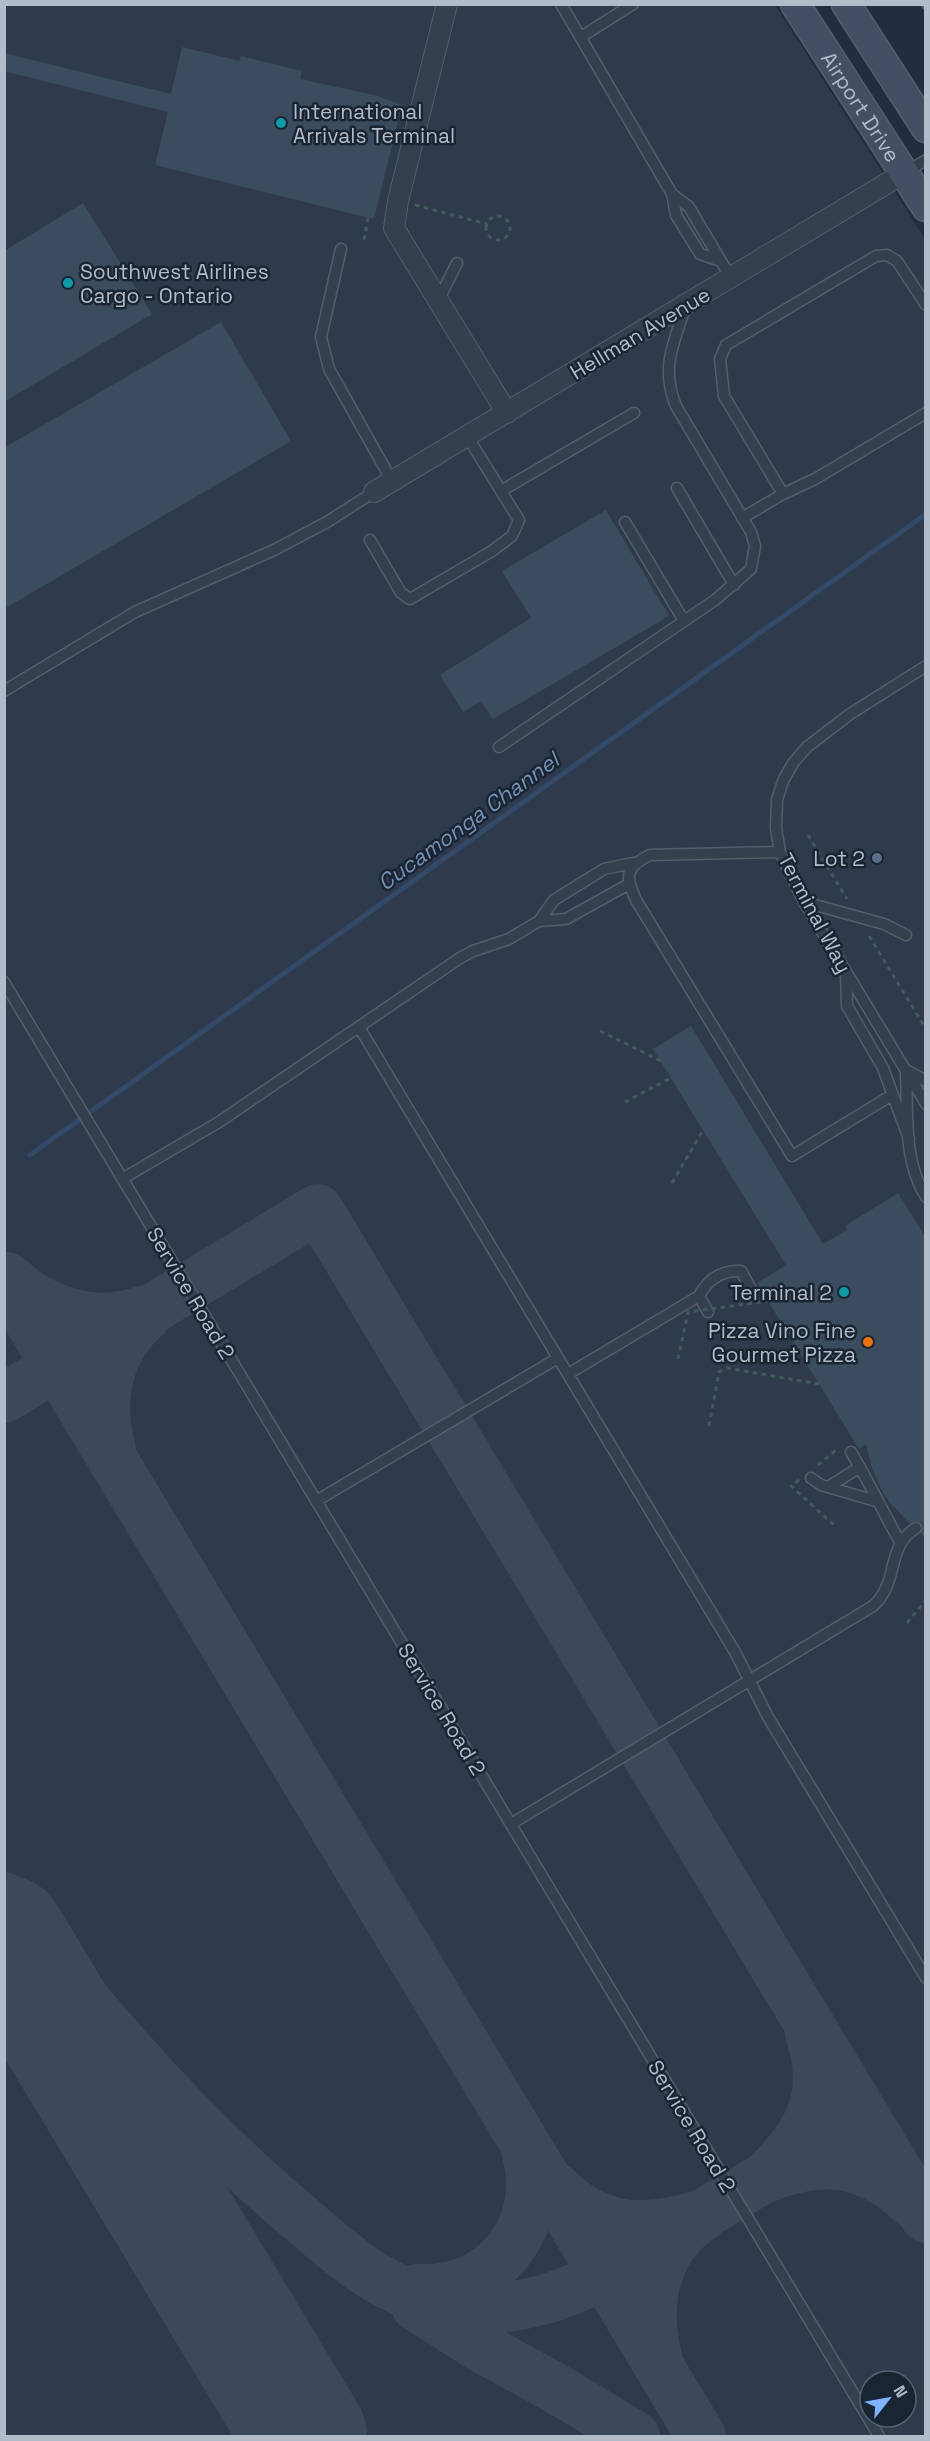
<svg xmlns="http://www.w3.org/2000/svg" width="930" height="2441" font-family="'Space Grotesk',sans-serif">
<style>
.airport{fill:#2f3b4c;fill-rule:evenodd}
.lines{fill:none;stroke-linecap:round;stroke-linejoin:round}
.stream{stroke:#334968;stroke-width:5}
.taxiway{stroke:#3c495b;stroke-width:50}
.runway{stroke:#3c495b;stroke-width:124}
.building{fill:#3c4c5f}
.lane-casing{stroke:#535e6d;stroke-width:13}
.street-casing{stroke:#535e6d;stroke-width:22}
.secondary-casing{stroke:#535e6d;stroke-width:31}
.path{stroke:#415a5d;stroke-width:3;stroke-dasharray:4.5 4.5;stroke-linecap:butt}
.lane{stroke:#35404f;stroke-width:10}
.street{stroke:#35404f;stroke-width:20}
.secondary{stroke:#434f63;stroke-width:28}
.rail{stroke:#576477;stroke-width:4.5;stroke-dasharray:6 6;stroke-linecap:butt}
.path-bridge{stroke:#415a5d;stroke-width:3;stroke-dasharray:4.5 4.5;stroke-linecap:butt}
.culture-dot{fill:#0f9aa8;stroke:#1a2534;stroke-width:2}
.service-dot{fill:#5c6f8a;stroke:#1a2534;stroke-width:2}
.food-dot{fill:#e8710a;stroke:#1a2534;stroke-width:2}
.labels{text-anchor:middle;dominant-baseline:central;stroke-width:5;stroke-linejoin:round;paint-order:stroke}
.street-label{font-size:21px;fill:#b1bbca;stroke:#1a2534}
.poi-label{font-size:21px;fill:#b1bbca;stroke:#1a2534;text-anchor:end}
.water-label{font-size:22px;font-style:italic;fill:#7591b5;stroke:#1a2534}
</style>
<rect width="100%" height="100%" fill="#212e3f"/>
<!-- airport -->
<path class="airport" d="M5,5h770l150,234v2197h-920zM870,2381h36v36h-36z"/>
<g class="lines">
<!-- stream -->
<path class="stream" d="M30,1155l896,-641"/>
<!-- taxiway -->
<path class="taxiway" d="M7,1277c38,35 85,50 135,34
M4,1279l697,1157
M4,1398l314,-189 608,1009
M111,1449c-13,-49 -5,-96 34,-132
M4,1897c88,117 185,228 297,322 35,30 71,63 116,78 64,22 128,10 187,-23l261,-157
M810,2033c21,63 -1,103 -47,146 58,-24 103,-20 149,24
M554,2186c46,47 93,46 152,27 -8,7 -18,13 -25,21 -30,33 -35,80 -24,122
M417,2289c79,5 131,-65 109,-139
M416,2306l61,39 80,44 78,47"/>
<!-- runway -->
<path class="runway" d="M4,1937l301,499"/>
</g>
<!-- building -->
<path class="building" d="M182,47l57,14 2,-5 61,15 -2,8 78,17 24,9 -28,114 -219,-54 13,-53 -164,-41v-18l167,41z
M83,203l69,111 -148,88v-151z
M221,322l70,119 -287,168v-161z
M606,510l63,106 -176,103 -12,-18 -18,11 -23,-37 91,-57 -29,-47z
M691,1026l132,218 24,-14 -2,-4 53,-33 28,45v300l-5,-4 2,-7 -2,-4 -6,-2 -5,3 -19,-20 -8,-11 -11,-24 -6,-25 -7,5 -102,-166 29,-18 -133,-216z"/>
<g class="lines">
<defs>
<path id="lane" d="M561,4l111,190 4,21 24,39 21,7
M581,37l52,-33
M906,172l20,-12
M672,194l17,13 42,71
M341,249l-20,88 8,32 63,112
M438,301l19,-38
M467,436l34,55 133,-78
M677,488l57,97
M783,494l-59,-98 -4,-37 6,-14 150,-89 11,-1 10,6 29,44
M742,518l41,-24 32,-15 111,-66
M625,522l59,99
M370,540l31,53 9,6 82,-48 20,-15 7,-16 -18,-29
M926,666l-76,48 -43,33 -14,16 -10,18 -6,19 -1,28 4,24 24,50 122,202
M4,691l131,-79 139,-62 53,-28 47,-30
M499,747l216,-147 36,-31 4,-23 -4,-14 -75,-126c-16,-39 -2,-63 10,-101
M780,852l-130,3c-25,12 -25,21 -14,45l156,256 100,-61
M629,884l-63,35 -27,2 15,-21 50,-31 29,-6
M804,902l80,22 22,11
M846,974l1,32 36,62 26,71
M4,982l875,1454
M359,1027l376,625 33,65 158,261
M906,1070l20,11
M906,1074c2,41 -3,87 20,123
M122,1179l97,-57 241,-164 13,-7 36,-12 30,-18
M708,1312l-9,-16c9,-17 23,-26 42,-25l9,16
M568,1374l131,-78
M851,1452c18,30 32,60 49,90
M811,1478l10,7 55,16
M828,1487l32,-20
M316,1501l242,-143
M511,1824l362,-218c27,-24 12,-59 43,-78"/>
<path id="street" d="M447,4l-49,197 -4,27 113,185
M374,492l530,-319"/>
<g id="secondary">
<path id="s1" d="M795,4l131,203"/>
<path d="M846,4l80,124"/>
</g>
</defs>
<!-- lane casing -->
<use href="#lane" class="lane-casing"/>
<!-- street casing -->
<use href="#street" class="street-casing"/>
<!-- secondary casing -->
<use href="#secondary" class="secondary-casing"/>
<!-- path -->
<path class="path" d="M415,205l72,19
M486 228a12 12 0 1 1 24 0a12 12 0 1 1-24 0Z
M364,240l4,-22
M808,835l39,64
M869,936l57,93
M600,1031l61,30
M625,1102l46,-24
M672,1183l31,-53
M709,1426l10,-54 8,-4 92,16
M818,1465l18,-15
M799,1480l-8,6 45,41
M907,1623l19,-23"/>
<!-- lane -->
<use href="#lane" class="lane"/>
<!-- street -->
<use href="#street" class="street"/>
<!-- secondary -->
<use href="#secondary" class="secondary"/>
<!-- rail -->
<path class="rail" d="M922,4l4,5"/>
<!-- path-bridge -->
<path class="path-bridge" d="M678,1359l10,-47 80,-11"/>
</g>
<!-- markers -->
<g class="culture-dot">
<circle cx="281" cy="123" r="6"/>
<circle cx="68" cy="283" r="6"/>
<circle cx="844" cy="1292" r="6"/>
</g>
<circle class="service-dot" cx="877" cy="858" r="6"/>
<circle class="food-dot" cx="868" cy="1342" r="6"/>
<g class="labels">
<!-- street labels -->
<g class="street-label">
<text stroke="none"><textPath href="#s1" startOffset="122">Airport Drive</textPath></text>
<text transform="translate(640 333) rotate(-31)">Hellman Avenue</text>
<text transform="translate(815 913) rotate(62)">Terminal Way</text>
<text transform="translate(191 1293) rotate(59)">Service Road 2</text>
<text transform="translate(442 1709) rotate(59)">Service Road 2</text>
<text transform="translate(692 2126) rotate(59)">Service Road 2</text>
</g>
<!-- poi labels -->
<g class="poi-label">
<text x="293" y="111" text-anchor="start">International<tspan x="293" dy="24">Arrivals Terminal</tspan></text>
<text x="80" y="271" text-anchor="start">Southwest Airlines<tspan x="80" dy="24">Cargo - Ontario</tspan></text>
<text x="865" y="858">Lot 2</text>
<text x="832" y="1292">Terminal 2</text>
<text x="856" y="1330">Pizza Vino Fine<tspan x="856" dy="24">Gourmet Pizza</tspan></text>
</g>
<!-- water labels -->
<g class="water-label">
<text transform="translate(468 821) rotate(-36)">Cucamonga Channel</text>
</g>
</g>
<!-- border -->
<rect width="930" height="2441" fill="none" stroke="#b1bbca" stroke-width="12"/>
<!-- north arrow -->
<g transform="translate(888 2399) rotate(59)"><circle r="28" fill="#1a2534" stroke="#566170" stroke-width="1.5"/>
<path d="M0-4.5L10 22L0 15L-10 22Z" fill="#81b2ff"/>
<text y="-9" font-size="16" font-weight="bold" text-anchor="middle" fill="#b1bbca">N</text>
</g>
</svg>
